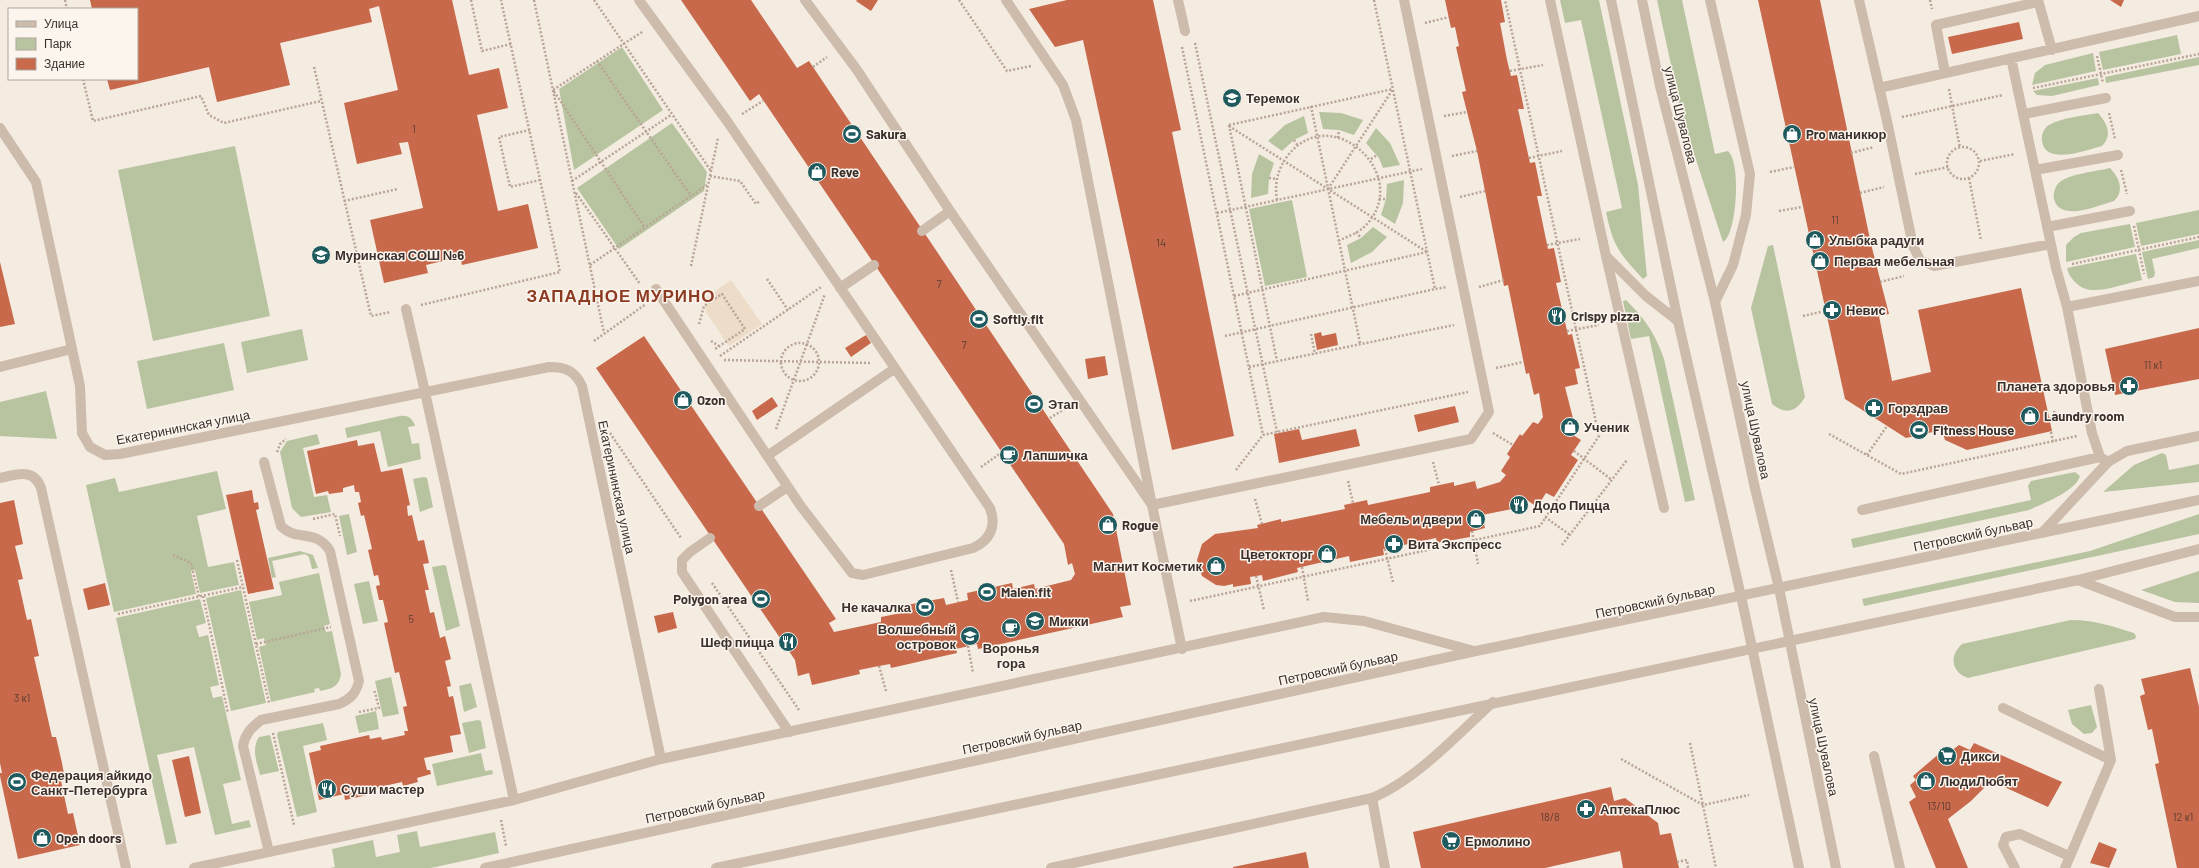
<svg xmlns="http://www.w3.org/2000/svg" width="2199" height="868" font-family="Barlow,sans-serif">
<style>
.green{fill:#b8c4a0}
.plaza{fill:#ecdcc8}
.building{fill:#c8694b}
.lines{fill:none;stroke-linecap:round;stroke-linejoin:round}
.path{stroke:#b9a596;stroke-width:2.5;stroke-dasharray:2 2;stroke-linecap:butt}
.service{stroke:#cdbbac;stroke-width:10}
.minor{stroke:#cdbbac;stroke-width:10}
.tertiary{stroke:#cdbbac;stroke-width:10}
.labels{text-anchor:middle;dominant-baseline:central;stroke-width:3;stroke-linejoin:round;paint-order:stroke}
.number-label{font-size:11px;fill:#5e3e33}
.poi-label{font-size:13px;font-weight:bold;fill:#3b302b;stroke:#fbf5ee;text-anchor:start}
.street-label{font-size:13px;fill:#3b302b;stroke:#fbf5ee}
.district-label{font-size:17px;font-weight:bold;letter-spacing:1px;fill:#8c3b22;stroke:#fbf5ee}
</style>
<rect width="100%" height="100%" fill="#f4ebe1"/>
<!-- green -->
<path class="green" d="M1560,0h39l39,185 9,91 -4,3c-24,-26 -30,-33 -37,-67l16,-4 -41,-188 -16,3z
M1657,0h25l33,154 13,-3c14,12 8,86 -5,91l-40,-122z
M2177,35l4,19 -78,16 -4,-18z
M622,47l41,63 -89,60 -15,-81z
M2093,53l3,18 -64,14 3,-12 10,-8z
M2199,57v8l-93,18 -1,-6z
M2098,78l1,7 -47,11 -15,-1 -4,-4z
M1319,112l22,1 22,7 -9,15 -15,-5 -16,-1z
M2098,113c9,10 15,22 4,33 -15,4 -57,20 -60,-5 -1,-6 2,-13 7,-16 14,-8 34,-9 49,-12z
M1304,116l4,17 -14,7 -12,11 -14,-10 17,-16z
M672,123l35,49 -3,19 -85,58 -42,-61z
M1376,128l14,15 10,22 -17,3 -4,-10 -13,-15z
M235,146l35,170 -117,25 -35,-171z
M1259,154l15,9 -5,15 -1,16 -17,4 1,-24z
M2110,168c9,9 15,23 4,33 -15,4 -54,22 -60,-2 -1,-6 1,-13 6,-17 9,-8 38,-11 50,-14z
M1404,180l-1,23 -8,21 -14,-9 5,-16 1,-15z
M1292,200l15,77 -42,9 -16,-77z
M2199,210v24l-58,12 -5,-23z
M2130,224l5,23 -69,15v-17l8,-8 7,-4z
M1373,227l14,10 -15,15 -21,11 -4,-18 14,-7z
M2199,240v8l-47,11 3,14 -1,4 -6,2 -6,-27z
M1773,245l32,152c-9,15 -19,18 -33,7l-21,-96 17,-62z
M2136,254l6,26c-15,3 -36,11 -50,10 -12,0 -23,-12 -25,-22z
M1626,300c19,19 29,33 38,59l31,141 -10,2 -36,-166 -18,3 -8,-38z
M302,329l6,31 -61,13 -6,-31z
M224,343l10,47 -87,19 -10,-48z
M46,391l11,48 -57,-3v-34z
M400,416c7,-1 13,2 15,10l-7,1 4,17 7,-1 2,16 -33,8 -8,-36 -33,7 -2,-10z
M317,434l3,10 -17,4 11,49 13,-2 4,17 -30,5 -9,-9 -12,-56 7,-11z
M2162,453l4,2 3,15 30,-6v18l-96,10 31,-27z
M217,471l9,38 -29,7 11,51 26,-5 5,23 -39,8 -5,-23 -4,1 5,23 -82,18 -28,-127 29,-7 4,14z
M2075,472l5,4c-4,15 -38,28 -51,34l-176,38 -2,-9 180,-39 -3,-14 3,-5z
M424,477l3,1 6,29 -13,5 -7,-33z
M349,514l8,38 -10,3 -8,-39z
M2199,514v20l-335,72 -2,-7 228,-48z
M300,551l13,4 5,13 -6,1 -3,-12 -4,-3 -33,7 4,16 -4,1 -4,-20z
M444,565l2,1 14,60 -14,5 -14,-64z
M2199,571v32l-24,-1 -34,-12z
M319,573l11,51 -6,2 2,6 6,-1 9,43c-2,13 -10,15 -21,17l-1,-3 -5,1 1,3 -44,10 -12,-55 7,-2 -2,-7 -7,2 -8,-38 33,-7 -3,-13z
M369,581l9,40 -15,3 -9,-40z
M241,590l25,113 -35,8 -25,-113z
M200,599l6,24 -10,3 3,11 9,-2 11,50 -9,2 3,11 9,-2 19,84 -18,4 9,40 17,-4 2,7 -36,8 -21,-88 -37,8 20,88 -11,2 -50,-227z
M2071,620c23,0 41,6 63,13l2,3 -1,3 -167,39c-17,-6 -19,-22 -6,-34z
M391,677l8,37 -16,3 -8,-36z
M471,683l6,24 -13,5 -5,-26z
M2091,705l6,22 -5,6 -8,1 -12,-10 -4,-14z
M376,711l3,18 -20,4 -4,-17z
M478,720l3,1 5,27 -17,5 -7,-30z
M323,723l4,17 -24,6 14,66 -20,5 -20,-82 1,-3z
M270,735l9,36 -19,4c-3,-12 -9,-26 -1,-38z
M481,753l4,18 7,-1 1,4 -56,12 -5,-22z
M417,831l3,16 75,-15 4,21 -68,15h-101l5,-1 -3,-18 41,-9 3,17 24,-5 -3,-17z"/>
<!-- plaza -->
<path class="plaza" d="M731,280l31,44 -33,22 -23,-34 -2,-13z"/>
<!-- building -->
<path class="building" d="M90,0h362l17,75 30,-7 9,40 -31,7 21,96 30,-7 10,44 -76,17 -2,-8 -34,8 2,8 -44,10 -14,-63 53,-12 -15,-66 -9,1 3,11 -45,10 -13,-61 54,-13 -19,-84 -10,3 3,13 -92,21 10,42 -73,17 -8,-35 -99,23 -3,-11h30v-70h-45z
M681,0h70l46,68 12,-7 304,453 18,91 -11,2 3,10 -145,32 -1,-5 -21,5 1,4 -66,15 -1,-4 -11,2 -20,4 1,4 -48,11 -3,-12 -11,3 -3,-16 -199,-292 48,-32 192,283 -7,4 5,9 47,-10v-5l20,-4v-7l43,-8 2,7 22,-5 -1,-7 45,-10 1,6 21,-5 1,5 36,-9 4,-6 -3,-11 -4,2 -4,-21 -305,-450 -9,7z
M857,0h21l-7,11 -15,-10z
M1067,0h86l28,130 -9,2 62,304 -62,14 -89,-410 -28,7 -26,-38z
M1445,0h56l4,22 -5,1 7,37 4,16 6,-1 7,34h-6l12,54 5,-1 7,34h-5l11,53 6,-1 7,34 -5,1 12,52 4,-1 8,34 -5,1 3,15 -13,3 10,39 -5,7 11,7 -10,15 7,5 -24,37 -8,-4 -9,14 -10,-7 -5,7 -40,8 3,13 -15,4v5l-33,6 -1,-5 -51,11h-2l1,6 -34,7 -1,-6 -52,12 1,4 -35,9 -1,-6 -12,2 1,7 -18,3v-3l-9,2 -8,-1 -14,-9 -5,-16 5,-16 13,-10 43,-6 -1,-3 24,-6v3l64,-13 -1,-4 23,-5 1,5 62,-13v-5l24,-5v4l21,-5 2,8 23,-7 6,-7 -5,-4 9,-14 -3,-3 13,-20 2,2 11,-14 5,2 5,-7 -4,-24 -5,2 -5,-22 -3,1 -18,-89 -4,1 -27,-135 -15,-59 4,-1 -10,-44 3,-1 -4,-19 -4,1z
M1758,0h62l51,244 18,70 -10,2 13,65 39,-9 -13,-62 103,-22 31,143 -85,19 -22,-10 -3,-10 -36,8 -61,-39z
M2110,0h14l-3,7z
M2019,22l4,17 -71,15 -4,-17z
M0,262l15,62 -15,3z
M2199,328v51l-84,16 -10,-46z
M1321,332l1,4 14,-3 2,12 -21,5 -3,-16z
M866,335l5,8 -20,14 -6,-9z
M1105,356l3,19 -20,4 -3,-20z
M772,397l6,9 -21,14 -5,-9z
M1455,406l4,16 -41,10 -4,-17z
M1299,429l3,11 54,-11 4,17 -81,17 -5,-29z
M357,440l1,6 16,-3 7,29 21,-4 8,37 -3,1 1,10 4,-1 6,26 6,-1 5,23 -6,1 6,26h-4l5,23 4,-1 6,26 5,-2 6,23 -6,2 6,25 -4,1 2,10 4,-1 8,38 -11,2 3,16 -29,6 3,12h3l1,4 -14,4 1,4 -15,4 -1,-4 -36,8 1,5 -22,5 -1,-6 -25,6 -10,-47 12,-3 -1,-4 49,-11 1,4 11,-2 1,3 23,-5 -1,-4h4l-5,-24 4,-1 -8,-34 -4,1 -11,-50 4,-1 -5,-22h-4l-3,-14 4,-1 -2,-10 -4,1 -6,-26 4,-1 -8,-34 -3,1 -3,-13 3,-1 -2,-10h-4l-1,-7 -11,3v4l-14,2 -1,-3 -12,3 -9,-43z
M252,490l2,13 4,-1 1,7 -3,1 18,79 -26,5 -22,-99z
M14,500l9,44 -8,2 8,33 -5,1 9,40 4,-1 8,37 -5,1 18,80h4l6,26 2,11 -4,2 8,38 5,-1 7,32 -62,14 -18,-83v-3h2l-2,-10v-260z
M105,583l5,22 -22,5 -5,-21z
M673,612l4,16 -19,5 -4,-17z
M2190,668l9,39v161h-22l-22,-104 4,-1 -7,-34 -4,1 -8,-34 5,-2 -4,-15z
M1974,743l88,39 -14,25 -57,-26 -20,20 -23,18 20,49h-32l-27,-66 7,-5 -6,-12 6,-5 -3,-4 35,-30 3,5 8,-6 11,5z
M189,756l12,57 -16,4 -13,-57z
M1611,787l3,14 11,-3 33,25 2,12 11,-2 8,35h-56l-3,-17 -75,17h-124l-8,-36z
M2099,842l18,7 -8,19 -19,-5z
M1306,852l3,16h-76v-1z"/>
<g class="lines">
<!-- path -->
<path class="path" d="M65,0l2,9
M471,0l11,51 29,-7
M534,0l70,333
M594,0l117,171
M959,0l48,71 24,-5
M1374,0l61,289 12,-2
M1930,0l2,9
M1425,23l24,-6
M642,32l-89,58 92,138
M1195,43l82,389
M1182,47l81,388
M2097,56l6,27
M597,61l94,135
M314,67l57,249 20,-4
M813,67l14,-10
M1510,71l33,-6
M83,79l10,42 108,-25 8,19 15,8 97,-22
M2033,88l166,-34
M1949,89l11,59
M1311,106l49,237
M2109,113l6,26
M742,114l21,-13
M1444,116l23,-4
M1902,117l101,-22
M1229,125l48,236
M1229,125l164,-36
M1229,126l198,126
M530,130l-31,7 11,50 30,-7
M1338,138l1,-8
M1294,140l4,6
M1947 163a16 16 0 1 1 32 0a16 16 0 1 1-32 0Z
M1851,153l23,-6
M1452,156l25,-5
M1529,158l33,-7
M1371,159l6,-4
M1980,161l35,-7
M2121,170l6,24
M1770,172l24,-5
M1915,174l33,-7
M710,176l30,5 16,23 4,-3
M1269,178l7,1
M1969,178l12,62
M572,181l99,-66
M1328,189l65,-100
M576,193l64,91
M1860,193l24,-6
M1460,197l25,-6
M1379,199h7
M1277,200c-3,-17 1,-32 12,-46 45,-54 127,25 74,74 -7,6 -17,9 -25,13
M344,201l54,-12
M1779,211l23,-4
M1217,213l205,-44
M2134,226l10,48
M1356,232l5,6
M1547,245l33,-6
M2072,264l127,-27
M590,265l117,-80
M691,266l27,-128
M767,279l21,31
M1880,282l24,-6
M1479,287l25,-7
M1234,296l193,-44
M421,305l139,-33 -59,-272
M1803,316l22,-5
M699,324l5,-18 18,-12 23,35 -30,20
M1567,331l32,-6
M1311,334l4,20
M1225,336l210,-47
M594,341l52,-37
M711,341l8,5
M781 362a19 19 0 1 1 38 0a19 19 0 1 1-38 0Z
M720,356l101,-69
M724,360l147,3
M1249,367l205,-42
M1496,368l27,-6
M1050,418l16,-10
M2049,419l7,-2 -2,-6
M776,429l49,-135
M2051,432l2,10
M610,433l71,105
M1493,433l20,12
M1829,434l72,40 176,-38
M1574,451l38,29
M277,452l3,-8 6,-5
M1867,455l20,-29
M1433,462l6,23
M981,467l20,-14
M1236,470l27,-35 205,-43
M1348,481l5,22
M1255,499l7,25
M1545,517l25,18
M313,519l22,-5 5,22
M1472,531l6,33
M1562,545l65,-85
M1385,549l8,33
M173,555l18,8 8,34
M237,560l32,143
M1302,567l6,34
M951,570l7,32
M1256,576l8,34
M712,583l87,127
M203,596l25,117
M1190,601l350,-75 59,-90 -94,-436
M118,614l125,-27
M256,644l75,-17
M968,646l5,27
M879,666l7,25
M359,712l20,-4 -5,-19
M273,733l21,92
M1690,743l26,125
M1621,759l82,46 46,-10
M501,820l5,26
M1677,862l10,-2 1,8"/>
<!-- service -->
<path class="service" d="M639,0l88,121 263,387c7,19 0,32 -17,40l-110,27 -11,-2 -52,-68 -144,-216
M805,0l52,70 93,141 202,294 30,144
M1006,0l57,85 13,35 76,385 319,-66 18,-27 -85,-412
M1178,0l7,31
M1859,0l28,121 26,125 7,14 14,6 117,-22
M2038,0l14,50
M2011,58l45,210 11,39 25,126 8,24 8,5
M1945,73l-9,-48 102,-23
M1879,88l320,-72
M2024,114l82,-16
M2035,170l83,-15
M2047,227l83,-16
M922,231l28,-20
M1606,256l58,252
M840,288l34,-23
M2067,307l132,-26
M406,309l19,83
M0,367l72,-18
M767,456l127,-87
M264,462l17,64c15,16 35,2 49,25l29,130c-3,13 -9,18 -20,23l-78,16c-10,8 -16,14 -18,26l26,106
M0,478c17,-4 34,-10 41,10l85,380
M759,506l28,-19
M1862,510l238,-53
M710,538l-20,14 -8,8v12l107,160
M2003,708l108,52
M1874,756l26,112
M1372,798l13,70
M2015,868l-12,-23 3,-8 14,-3 49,22
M2065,868l46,-108 -12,-71"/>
<!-- minor -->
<path class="minor" d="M1550,0l56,256 40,40 32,25
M1710,0l40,174 -4,41 -13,50 -18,37
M0,128l36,54 44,204 2,47 8,14 15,8 15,-1 429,-87c17,0 26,4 33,19l79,373
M425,392l89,408
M2042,533l66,-71 19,-11 72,-15
M2078,580l97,37h24
M194,868l320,-68 147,-41 663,-142 40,4 110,30
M485,868l991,-217 723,-151
M716,868l1362,-288 121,-31
M1051,868l321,-70c43,-17 87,-65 121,-96"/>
<!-- tertiary -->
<path class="tertiary" d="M1611,0l67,321 63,275 58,272
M1642,0l18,86 55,216 39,182 25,104 57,280"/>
</g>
<!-- icons -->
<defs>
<symbol id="school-disc" viewBox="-11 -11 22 22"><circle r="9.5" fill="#1f5a5e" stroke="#fbf5ee"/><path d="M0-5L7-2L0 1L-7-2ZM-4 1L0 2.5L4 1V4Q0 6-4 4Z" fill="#fff"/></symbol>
<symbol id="stadium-disc" viewBox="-11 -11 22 22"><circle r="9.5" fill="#1f5a5e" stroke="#fbf5ee"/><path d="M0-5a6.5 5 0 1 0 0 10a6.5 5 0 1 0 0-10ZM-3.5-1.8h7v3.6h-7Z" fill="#fff"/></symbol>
<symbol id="shop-disc" viewBox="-11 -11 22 22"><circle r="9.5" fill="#1f5a5e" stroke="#fbf5ee"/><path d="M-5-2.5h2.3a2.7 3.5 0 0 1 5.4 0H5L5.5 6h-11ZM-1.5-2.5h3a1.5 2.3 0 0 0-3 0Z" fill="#fff"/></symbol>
<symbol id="pharmacy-disc" viewBox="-11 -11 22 22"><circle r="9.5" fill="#1f5a5e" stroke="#fbf5ee"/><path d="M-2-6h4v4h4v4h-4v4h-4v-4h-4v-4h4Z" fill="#fff"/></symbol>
<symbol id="restaurant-disc" viewBox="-11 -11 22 22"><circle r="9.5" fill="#1f5a5e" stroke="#fbf5ee"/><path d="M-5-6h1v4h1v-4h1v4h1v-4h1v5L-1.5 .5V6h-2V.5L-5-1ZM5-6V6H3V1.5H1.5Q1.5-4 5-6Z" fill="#fff"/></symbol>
<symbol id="cafe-disc" viewBox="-11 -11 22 22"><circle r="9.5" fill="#1f5a5e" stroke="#fbf5ee"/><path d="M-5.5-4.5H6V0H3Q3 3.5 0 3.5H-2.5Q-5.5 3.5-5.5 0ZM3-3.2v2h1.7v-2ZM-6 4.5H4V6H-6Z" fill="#fff"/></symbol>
<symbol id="supermarket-disc" viewBox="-11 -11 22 22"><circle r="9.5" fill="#1f5a5e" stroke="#fbf5ee"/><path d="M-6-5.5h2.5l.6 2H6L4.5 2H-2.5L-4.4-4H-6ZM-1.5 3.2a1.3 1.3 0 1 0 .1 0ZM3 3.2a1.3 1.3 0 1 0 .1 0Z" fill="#fff"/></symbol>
</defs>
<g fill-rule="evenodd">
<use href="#school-disc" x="1221" y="87" width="22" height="22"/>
<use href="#stadium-disc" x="841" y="123" width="22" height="22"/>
<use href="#shop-disc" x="1781" y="123" width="22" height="22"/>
<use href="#shop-disc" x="806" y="161" width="22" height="22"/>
<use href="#shop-disc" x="1804" y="229" width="22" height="22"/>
<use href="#school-disc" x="310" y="244" width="22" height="22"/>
<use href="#shop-disc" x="1809" y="250" width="22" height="22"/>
<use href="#pharmacy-disc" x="1821" y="299" width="22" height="22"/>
<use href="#restaurant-disc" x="1546" y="305" width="22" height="22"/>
<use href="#stadium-disc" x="968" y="308" width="22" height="22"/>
<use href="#pharmacy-disc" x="2118" y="375" width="22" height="22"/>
<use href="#shop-disc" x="672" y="389" width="22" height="22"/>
<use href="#stadium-disc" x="1023" y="393" width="22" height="22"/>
<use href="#pharmacy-disc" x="1863" y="397" width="22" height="22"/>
<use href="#shop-disc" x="2019" y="405" width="22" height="22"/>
<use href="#shop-disc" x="1559" y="416" width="22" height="22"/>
<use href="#stadium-disc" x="1908" y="419" width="22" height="22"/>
<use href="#cafe-disc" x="998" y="444" width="22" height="22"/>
<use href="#restaurant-disc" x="1508" y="494" width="22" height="22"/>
<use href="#shop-disc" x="1465" y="508" width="22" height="22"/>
<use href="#shop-disc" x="1097" y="514" width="22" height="22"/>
<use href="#pharmacy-disc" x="1383" y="533" width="22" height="22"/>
<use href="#shop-disc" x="1316" y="543" width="22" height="22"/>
<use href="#shop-disc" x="1205" y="555" width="22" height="22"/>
<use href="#stadium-disc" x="976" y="581" width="22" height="22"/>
<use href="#stadium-disc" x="750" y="588" width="22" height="22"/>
<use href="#stadium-disc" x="914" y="596" width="22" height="22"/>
<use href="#school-disc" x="1024" y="610" width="22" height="22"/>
<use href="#cafe-disc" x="1000" y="617" width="22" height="22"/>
<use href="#school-disc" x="959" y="625" width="22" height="22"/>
<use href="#restaurant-disc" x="777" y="631" width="22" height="22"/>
<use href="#supermarket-disc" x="1936" y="745" width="22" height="22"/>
<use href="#shop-disc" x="1915" y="770" width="22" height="22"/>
<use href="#stadium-disc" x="6" y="771" width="22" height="22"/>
<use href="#restaurant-disc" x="316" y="778" width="22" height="22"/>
<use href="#pharmacy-disc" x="1575" y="798" width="22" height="22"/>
<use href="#shop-disc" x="31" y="827" width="22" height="22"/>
<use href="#supermarket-disc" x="1440" y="830" width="22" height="22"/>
</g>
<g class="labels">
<!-- number labels -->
<g class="number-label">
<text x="414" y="128">1</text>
<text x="1835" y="219">11</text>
<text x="1161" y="242">14</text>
<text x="939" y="283">7</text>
<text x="964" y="344">7</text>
<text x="2153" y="364">11 к1</text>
<text x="411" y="618">5</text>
<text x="22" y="697">3 к1</text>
<text x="1939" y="805">13/10</text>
<text x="1550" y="816">18/8</text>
<text x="2183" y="816">12 к1</text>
</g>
<!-- poi labels -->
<g class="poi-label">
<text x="1246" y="98">Теремок</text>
<text x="866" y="134">Sakura</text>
<text x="1806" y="134">Pro маникюр</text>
<text x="831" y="172">Reve</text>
<text x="1829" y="240">Улыбка радуги</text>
<text x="335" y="255">Муринская СОШ №6</text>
<text x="1834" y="261">Первая мебельная</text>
<text x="1846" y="310">Невис</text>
<text x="1571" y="316">Crispy pizza</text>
<text x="993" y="319">Softly.fit</text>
<text x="2115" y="386" text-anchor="end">Планета здоровья</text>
<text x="697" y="400">Ozon</text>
<text x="1048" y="404">Этап</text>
<text x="1888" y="408">Горздрав</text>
<text x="2044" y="416">Laundry room</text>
<text x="1584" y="427">Ученик</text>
<text x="1933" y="430">Fitness House</text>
<text x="1023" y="455">Лапшичка</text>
<text x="1533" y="505">Додо Пицца</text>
<text x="1462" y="519" text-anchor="end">Мебель и двери</text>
<text x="1122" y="525">Rogue</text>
<text x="1408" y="544">Вита Экспресс</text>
<text x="1313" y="554" text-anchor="end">Цветокторг</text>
<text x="1202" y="566" text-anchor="end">Магнит Косметик</text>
<text x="1001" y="592">Malen.fit</text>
<text x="747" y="599" text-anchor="end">Polygon area</text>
<text x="911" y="607" text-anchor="end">Не качалка</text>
<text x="1049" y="621">Микки</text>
<text x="956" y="629" text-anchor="end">Волшебный<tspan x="956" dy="15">островок</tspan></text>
<text x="774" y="642" text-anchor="end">Шеф пицца</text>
<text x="1011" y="648" text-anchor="middle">Воронья<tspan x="1011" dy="15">гора</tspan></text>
<text x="1961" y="756">Дикси</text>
<text x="31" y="775">Федерация айкидо<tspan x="31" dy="15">Санкт-Петербурга</tspan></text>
<text x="1940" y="781">ЛюдиЛюбят</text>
<text x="341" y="789">Суши мастер</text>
<text x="1600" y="809">АптекаПлюс</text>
<text x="56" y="838">Open doors</text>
<text x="1465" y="841">Ермолино</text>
</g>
<!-- street labels -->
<g class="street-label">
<text transform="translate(1681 115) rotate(76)">улица Шувалова</text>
<text transform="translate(183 427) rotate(-11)">Екатерининская улица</text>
<text transform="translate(1756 430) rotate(78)">улица Шувалова</text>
<text transform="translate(617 487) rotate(78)">Екатерининская улица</text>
<text transform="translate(1973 534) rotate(-12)">Петровский бульвар</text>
<text transform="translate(1655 601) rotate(-12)">Петровский бульвар</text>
<text transform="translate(1338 668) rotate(-12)">Петровский бульвар</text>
<text transform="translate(1022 737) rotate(-12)">Петровский бульвар</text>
<text transform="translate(1824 747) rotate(78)">улица Шувалова</text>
<text transform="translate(705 806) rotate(-12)">Петровский бульвар</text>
</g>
<!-- district labels -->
<g class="district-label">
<text x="621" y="295">ЗАПАДНОЕ МУРИНО</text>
</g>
</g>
<!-- legend -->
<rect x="8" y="8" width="130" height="72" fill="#fbf5ee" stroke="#aea6a0"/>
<rect x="16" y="21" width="20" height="6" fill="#cdbbac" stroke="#aea6a0"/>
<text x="44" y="28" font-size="12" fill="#3b302b">Улица</text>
<rect x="16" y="38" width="20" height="12" fill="#b8c4a0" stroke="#aea6a0"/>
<text x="44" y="48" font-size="12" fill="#3b302b">Парк</text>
<rect x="16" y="58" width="20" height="12" fill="#c8694b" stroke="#aea6a0"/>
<text x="44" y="68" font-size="12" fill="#3b302b">Здание</text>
</svg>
